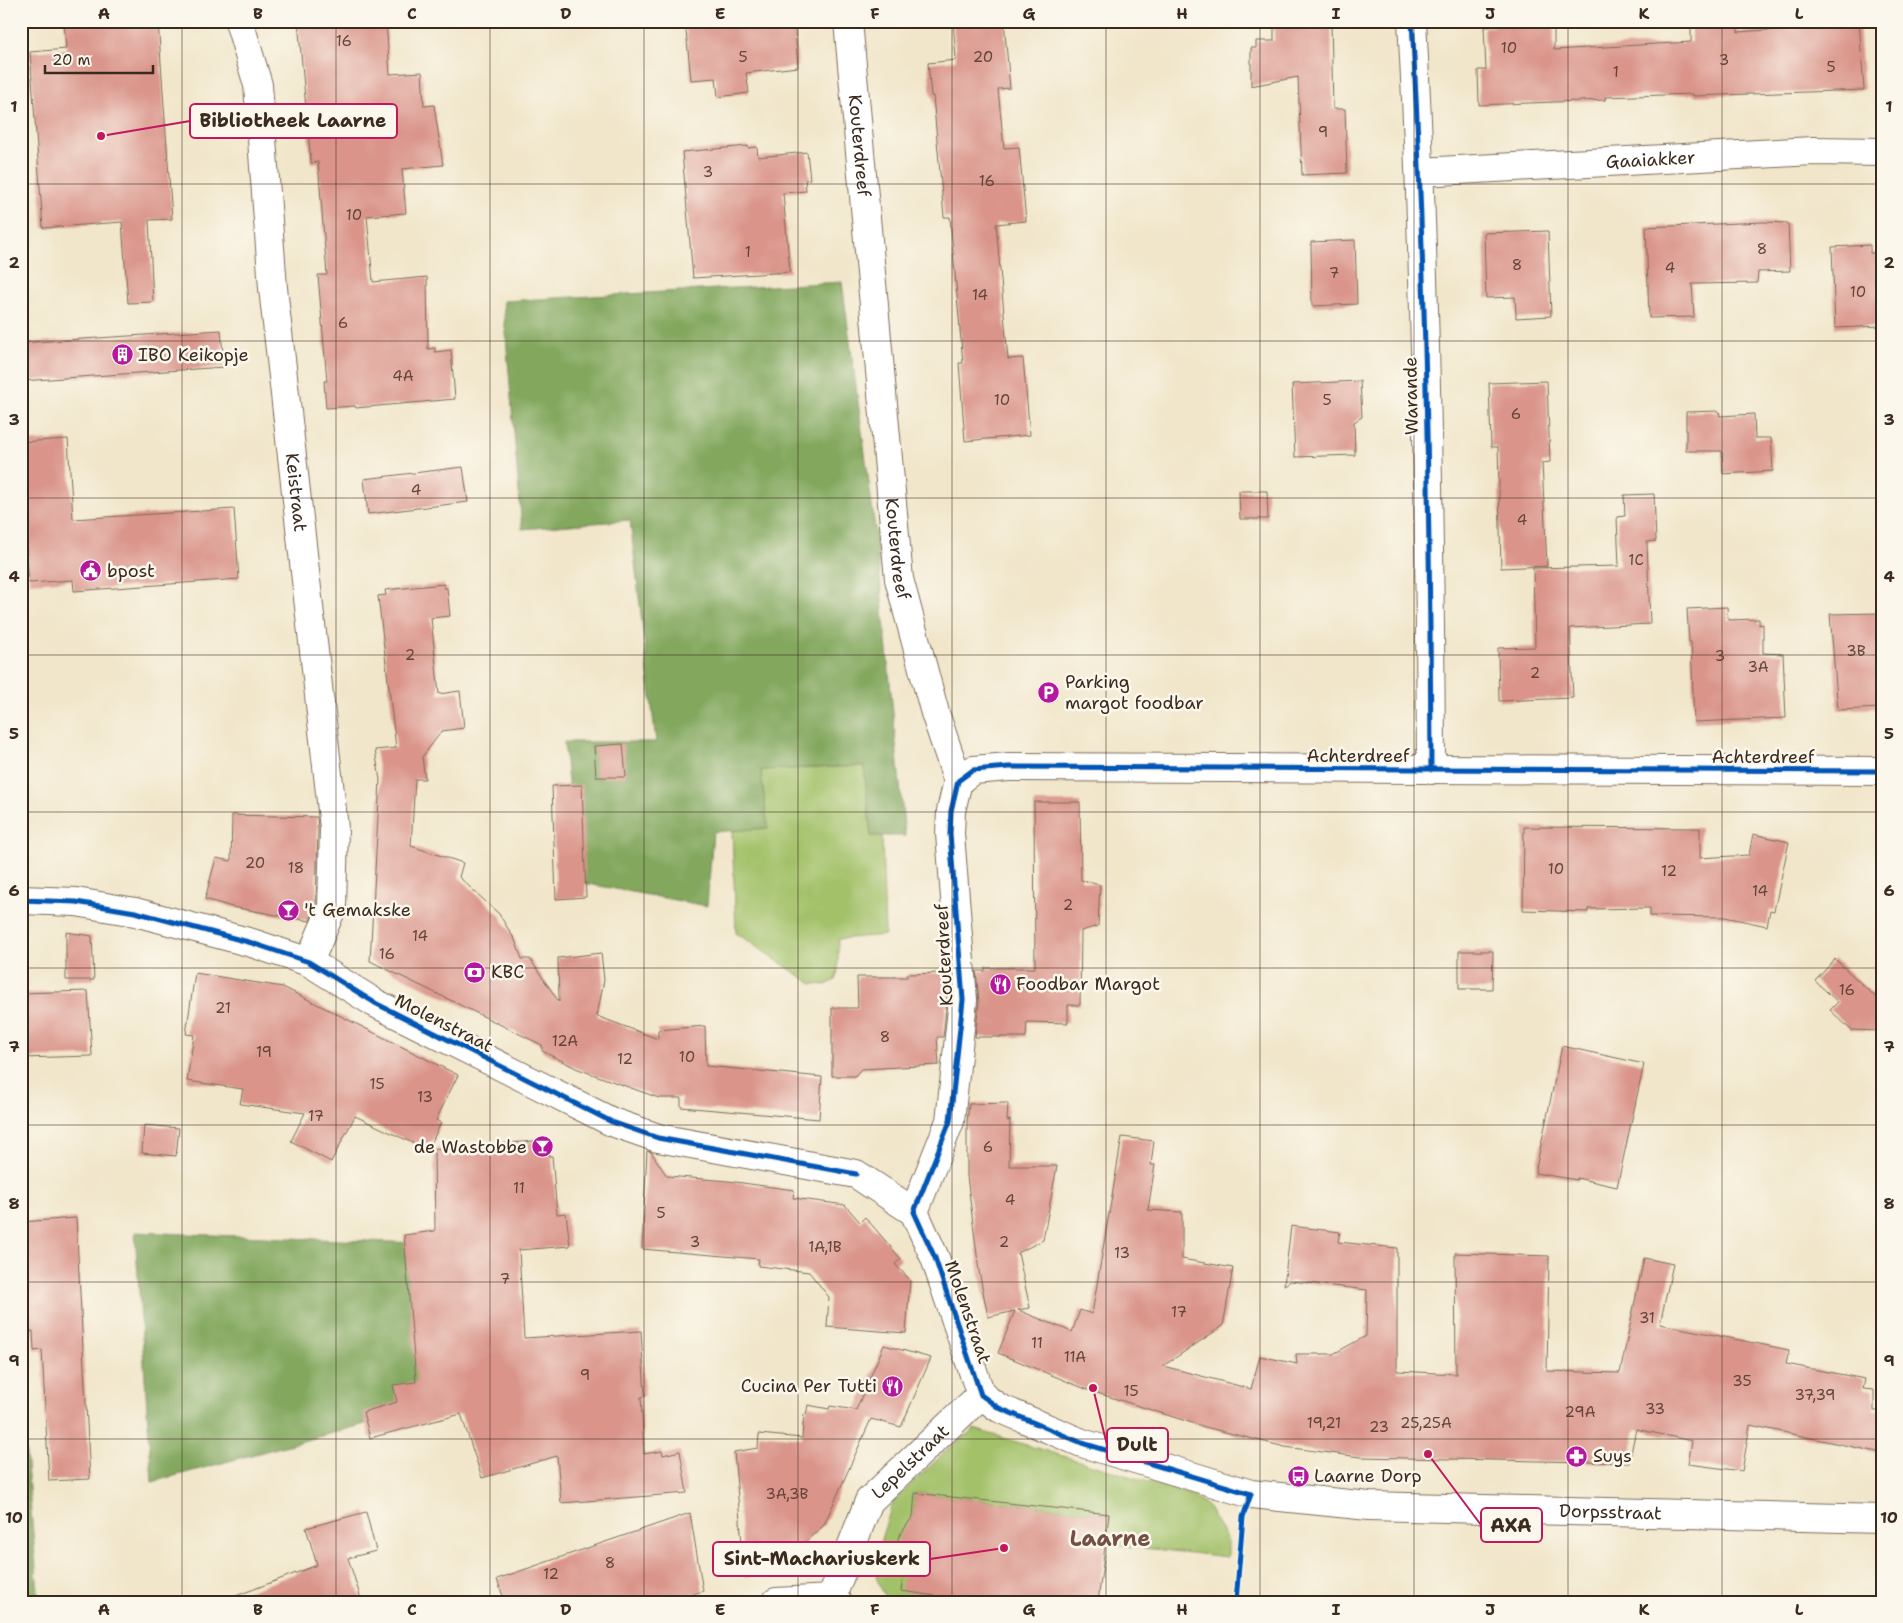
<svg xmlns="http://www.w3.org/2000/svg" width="1903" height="1623" font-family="'Shantell Sans',sans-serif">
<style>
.green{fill:#a3c169;stroke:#6f7644}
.forest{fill:#82a75d;stroke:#5e683e}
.building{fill:#da948a}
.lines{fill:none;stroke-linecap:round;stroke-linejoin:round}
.minor-casing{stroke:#7b6c5a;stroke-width:30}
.minor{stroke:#fff;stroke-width:28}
.cycleway-casing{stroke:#fbf7ec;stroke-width:8}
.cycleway{stroke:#0057b8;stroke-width:5}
.grid{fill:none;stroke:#3b2a1e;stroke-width:1;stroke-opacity:0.55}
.labels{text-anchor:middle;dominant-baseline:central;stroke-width:5;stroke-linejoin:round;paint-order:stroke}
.number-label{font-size:15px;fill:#634439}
.street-label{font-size:18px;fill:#3b2a1e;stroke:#fbf7ec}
.poi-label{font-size:18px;fill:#3b2a1e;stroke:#fbf7ec;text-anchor:start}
.district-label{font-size:22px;font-weight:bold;fill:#734f44;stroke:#fbf7ec}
.leader{fill:none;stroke:#c2185b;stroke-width:2}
.callout-dot{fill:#c2185b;stroke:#fbf7ec;stroke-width:2}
.callout{fill:#fbf7ec;stroke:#c2185b;stroke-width:2}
.callout-label{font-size:19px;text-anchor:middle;font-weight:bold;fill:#3b2a1e}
.neatline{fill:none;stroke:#3b2a1e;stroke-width:2}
.grid-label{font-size:16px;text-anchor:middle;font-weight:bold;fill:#3b2a1e}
</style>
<rect width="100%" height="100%" fill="#fbf7ec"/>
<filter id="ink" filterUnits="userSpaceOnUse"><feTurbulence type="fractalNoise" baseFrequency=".02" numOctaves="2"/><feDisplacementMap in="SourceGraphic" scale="10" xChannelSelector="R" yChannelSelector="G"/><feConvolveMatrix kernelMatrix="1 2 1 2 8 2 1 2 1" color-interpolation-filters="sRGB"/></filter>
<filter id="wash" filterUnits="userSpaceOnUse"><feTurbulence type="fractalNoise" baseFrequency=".0096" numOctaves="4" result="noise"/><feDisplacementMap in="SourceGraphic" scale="20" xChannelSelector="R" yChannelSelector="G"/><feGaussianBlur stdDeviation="1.12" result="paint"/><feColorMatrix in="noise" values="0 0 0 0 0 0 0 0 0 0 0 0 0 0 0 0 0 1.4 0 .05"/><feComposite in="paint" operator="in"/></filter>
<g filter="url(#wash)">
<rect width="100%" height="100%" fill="#f1e6ca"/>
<!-- green -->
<path class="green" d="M864,766l7,70h11l3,99 -47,4v32l-3,9 -9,5 -14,-1 -76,-51 -4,-102 35,-3 -7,-58z
M974,1429l217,66 17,12 20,35v15l-123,-13 3,-30 -193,-21 -3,36 65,73h-90l-11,-25 5,-38 12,-37 52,-50z"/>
<!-- forest -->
<path class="forest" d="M842,282l33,246 30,308h-34l-7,-70 -103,4 7,58 -55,4 -6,74 -129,-24 -14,-140h92l-26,-222 -108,9 -19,-228z
M135,1232l308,12 29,151 -320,87z
M21,1419h2l16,183h-18z"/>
<g id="blocks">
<!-- building -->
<path class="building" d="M64,21h94l14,198 -23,1 4,82 -25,1 -6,-81 -79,6 -13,-176 36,-3z
M298,21h88l4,53 32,-2 2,34 10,-1 9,60 -41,4 4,44 -39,3 6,66 54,-5 1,72 7,-1v4l16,-2 4,49 -99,9 -1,-2 -29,2 -2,-27h3l-9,-106h9l-9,-113 -7,1z
M685,21h109l4,46 -52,6 3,20 -31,4 -2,-19 -25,2z
M953,21h51l6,67 -12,1 6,59 15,-1 7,74 -30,3 12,135 15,-1 7,77 -65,6 -6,-78h4l-13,-146h-6l-11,-121h-2l-3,-33 28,-3z
M1274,21h57l2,88h12l2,64 -45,2 -4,-98 -47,9v-38h5v-7h18z
M1691,21h46l1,11 59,-4v-7h62l5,69 -171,6v-2l-88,3v3l-126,5 -1,-35h8l-2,-43 70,-3v26l137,-8z
M748,146v2l9,-1 1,10 49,-5 3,27 -5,1 1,11 -23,2 7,79 -97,6 -11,-126z
M1763,222l25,1 2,48 -32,1 -1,11 -65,1 2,33 -45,1 -3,-91z
M1548,231l3,85 -35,2 -1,-21 -29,1 -2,-65z
M1355,240l2,64 -45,2 -1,-64z
M1870,245v8h12v73l-47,2 -3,-81z
M221,330l3,37 -203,14v-38z
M1360,381l2,36 -8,5 1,33 -60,2 -3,-73z
M1547,381l3,81 -8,1 5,103 -46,2 -3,-121h-7l-2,-64z
M1719,411l1,5 34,-2 1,24h16l2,33 -50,3 -1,-23h-36v-39z
M68,439l5,80 161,-10 5,70 -165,12 -1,-11 -44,3 -8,-114v-27z
M463,467l5,35 -100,12 -4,-35z
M1239,491h28l1,28h-28z
M1654,494l2,47 -9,1 3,82 -80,4 3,70 -74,3 -1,-53 37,-1 -2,-79 86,-2 -2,-49 8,-1 -1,-21z
M444,584v4h3l3,28 -19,2 8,76 21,-3 4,37 -22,3 -20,26 3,22h-10l-4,67 52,17 -4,14 40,37 16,26 7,19h8l29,43 -1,-44 43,-5 3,27 -7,36 61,23v-9l47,-4 1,40 116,11 -3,42 -138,-12v-9h-22l-81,-29 -36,-18v-6l-172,-84 10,-181 -5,-30 21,-2 -18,-152 8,-1 -1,-5z
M1727,607l1,13 31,-1v6l4,-1v29l20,1 3,64 -92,4 -3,-80h-2l-2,-33z
M1882,613v95l-44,2 -8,-96z
M623,744l3,33h-30l-2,-31z
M582,785l4,112 -30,2 -4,-113z
M1034,802h46l1,78 19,5 -2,41 -17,5 -1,74h-12v18l-41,-1 -1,15h-51l4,-35 -3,-31h9v-3h50z
M232,815l85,2 1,12 -2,76 -6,16 -78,-14 -27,-8 11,-41 15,3z
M1524,827l176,1v30l49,-3 4,-21 36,8 -15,69 -4,-1 -3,16 -42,-9 -75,-1v-8l-62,1v3l-65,-2z
M66,932l26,4 2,44h-28z
M1459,951h34l-1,38h-33z
M1835,959l47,44v28l-31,-1 -21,-20 8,-8 -23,-21z
M195,973l88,14 175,88 -22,45 5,3 -13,27 -73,-34 -24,46 -40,-21 14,-28 -65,-9 3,-15 -56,-8 7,-46 -8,-1z
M945,973l2,27 -4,37h-6l2,28 -78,4 -6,7h-23v-68h26l-1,-31h50v-3z
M88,991l4,65 -71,2v-65z
M1562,1046l82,18 -27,123 -40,-9v2l-42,-7z
M1008,1103l-1,18 3,-1 -1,46h48l-14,74 -25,13 12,55 -12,2 54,22 8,-22 12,4 30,-177 32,4 -3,24h4l-7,45 34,2v47l51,9 -10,58 -60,40 88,23 9,-33 37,8 -1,-10h37l33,-18 1,-46 -76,-9 -7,4 7,-59 49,6 -2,10 59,6v123l59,3 -1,-121 94,3 -2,115 73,2 24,-115 29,6 -13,60 129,26 -3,14 79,15 -2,10 11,1v21h8v42l-132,-28 -8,46 -54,-7 4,-23 -56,-12 -7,34 -269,-6 -75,-10 -80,-20 -117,-37 -90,-37 17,-42 -27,6 -9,-46 -12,-95v-54l2,-18z
M144,1125l35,3 -3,28 -34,-3z
M547,1140l2,16h3l5,58 9,-1 4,33 -51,4 5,88 117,-7 4,65 -4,1 3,57 18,-3 1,4 17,-4 7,42 -126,10 -4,-47 -75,22 -21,-64 -91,24 -7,-26 34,-10 -4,-17 23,-3 -12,-147 31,-4 -1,-82z
M647,1151l4,1 16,24 61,5 66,9 -1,8 52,7 15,17 5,-5 36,42 -6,5 15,16 -4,53 -79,-6 2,-30 -20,-25 -51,-6 1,-7 -117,-10z
M76,1218l14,261 -41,2 -7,-131 -8,1 -1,-20 -12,1v-110z
M884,1345l47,13 -30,69 -30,-8 -47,106 -49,44 -30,9 -11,-126 24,-4 1,-14 43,4 2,-24 2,1 2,-10 21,4 1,-3 26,4z
M915,1493l194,21 -11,88h-121l-76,-11 4,-25 -7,-28 15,-22z
M366,1512l10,39 -28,7 14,44h-133l-1,-3 89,-34 -11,-37z
M690,1513l13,78 -36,11h-162l-8,-23z"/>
</g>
</g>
<g filter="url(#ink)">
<use href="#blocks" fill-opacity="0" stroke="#7b6c5a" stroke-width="1"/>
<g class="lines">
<defs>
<g id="minor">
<path id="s1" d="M239,21l19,64 15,203 61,540 -2,80 -23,54"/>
<path id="s2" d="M848,21l51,558 36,134 23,68 -7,30 -1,23 13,166 -13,121 -36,91"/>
<path d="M1412,21c14,249 18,499 19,749"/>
<path id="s3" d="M1420,172l393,-21 69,1"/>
<path d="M958,781l15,-11 36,-3 873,4"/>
<path d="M21,900l55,2 59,10 117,31 57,19 66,41 237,119 46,16 198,36 58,38 21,46 46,137"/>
<path id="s4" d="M981,1395l18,13 83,35 169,51 118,12 513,13"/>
<path id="s5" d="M831,1599l38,-98 112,-106"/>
<path d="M776,1602l55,-3 6,3"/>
</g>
</defs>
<!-- minor casing -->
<use href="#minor" class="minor-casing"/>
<!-- minor -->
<use href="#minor" class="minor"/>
<defs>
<path id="cycleway" d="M1412,21c14,249 18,499 19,749
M21,900l55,2 59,10 117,31 57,19 66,41 237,119 46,16 198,36
M1236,1602l7,-85 8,-23 -169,-51 -83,-35 -18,-13 -46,-137 -21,-46 36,-91 13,-121 -13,-166 1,-23 7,-30 15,-11 36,-3 873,4"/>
</defs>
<!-- cycleway casing -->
<use href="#cycleway" class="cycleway-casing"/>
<!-- cycleway -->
<use href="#cycleway" class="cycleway"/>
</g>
</g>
<!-- grid -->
<path class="grid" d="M182,21v1581M336,21v1581M490,21v1581M644,21v1581M798,21v1581M952,21v1581M1106,21v1581M1260,21v1581M1414,21v1581M1568,21v1581M1722,21v1581M21,184h1861M21,341h1861M21,498h1861M21,655h1861M21,812h1861M21,968h1861M21,1125h1861M21,1282h1861M21,1439h1861"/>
<!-- icons -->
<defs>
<symbol id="building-disc" viewBox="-11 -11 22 22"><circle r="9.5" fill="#b5179e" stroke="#fbf7ec"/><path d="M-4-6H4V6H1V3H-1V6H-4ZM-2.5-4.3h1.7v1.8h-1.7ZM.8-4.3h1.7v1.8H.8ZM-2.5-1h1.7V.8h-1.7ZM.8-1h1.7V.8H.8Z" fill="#fff"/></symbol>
<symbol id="civic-disc" viewBox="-11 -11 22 22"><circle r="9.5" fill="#b5179e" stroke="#fbf7ec"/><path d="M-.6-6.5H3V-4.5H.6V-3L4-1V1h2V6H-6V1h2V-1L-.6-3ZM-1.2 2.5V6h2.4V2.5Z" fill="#fff"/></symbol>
<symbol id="parking-disc" viewBox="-11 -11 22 22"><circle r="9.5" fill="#b5179e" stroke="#fbf7ec"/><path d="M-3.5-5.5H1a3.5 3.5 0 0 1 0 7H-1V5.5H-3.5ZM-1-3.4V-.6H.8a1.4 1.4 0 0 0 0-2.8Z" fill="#fff"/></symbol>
<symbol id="bar-disc" viewBox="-11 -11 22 22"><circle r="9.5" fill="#b5179e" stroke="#fbf7ec"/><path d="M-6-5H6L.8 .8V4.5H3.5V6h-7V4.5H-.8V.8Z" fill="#fff"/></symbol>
<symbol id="bank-disc" viewBox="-11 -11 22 22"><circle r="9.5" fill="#b5179e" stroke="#fbf7ec"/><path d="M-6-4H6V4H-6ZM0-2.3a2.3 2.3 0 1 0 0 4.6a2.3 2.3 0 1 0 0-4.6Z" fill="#fff"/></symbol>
<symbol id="restaurant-disc" viewBox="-11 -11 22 22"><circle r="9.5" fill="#b5179e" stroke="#fbf7ec"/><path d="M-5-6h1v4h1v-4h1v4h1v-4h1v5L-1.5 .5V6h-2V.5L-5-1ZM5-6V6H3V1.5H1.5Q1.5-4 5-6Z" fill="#fff"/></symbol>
<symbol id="pharmacy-disc" viewBox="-11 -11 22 22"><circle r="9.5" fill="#b5179e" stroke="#fbf7ec"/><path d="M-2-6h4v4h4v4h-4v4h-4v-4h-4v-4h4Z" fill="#fff"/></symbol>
<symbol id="bus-disc" viewBox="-11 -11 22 22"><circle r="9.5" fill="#b5179e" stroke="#fbf7ec"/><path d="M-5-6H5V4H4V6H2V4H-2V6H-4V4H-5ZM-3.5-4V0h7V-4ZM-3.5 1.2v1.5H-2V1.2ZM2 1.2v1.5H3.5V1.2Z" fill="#fff"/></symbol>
</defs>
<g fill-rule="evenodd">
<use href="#building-disc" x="110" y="342" width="25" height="25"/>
<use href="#civic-disc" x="78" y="558" width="25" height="25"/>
<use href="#parking-disc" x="1036" y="680" width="25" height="25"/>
<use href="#bar-disc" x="276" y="898" width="25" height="25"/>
<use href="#bank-disc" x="462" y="960" width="25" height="25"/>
<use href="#restaurant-disc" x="988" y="972" width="25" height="25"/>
<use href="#bar-disc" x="530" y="1134" width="25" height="25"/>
<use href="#restaurant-disc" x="880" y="1374" width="25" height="25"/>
<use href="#pharmacy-disc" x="1564" y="1444" width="25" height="25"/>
<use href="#bus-disc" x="1286" y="1464" width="25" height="25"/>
</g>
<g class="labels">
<!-- number labels -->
<g class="number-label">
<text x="344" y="41">16</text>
<text x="1509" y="48">10</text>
<text x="743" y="57">5</text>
<text x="983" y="57">20</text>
<text x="1724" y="60">3</text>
<text x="1831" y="67">5</text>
<text x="1616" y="72">1</text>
<text x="1323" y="132">9</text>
<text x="708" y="172">3</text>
<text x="987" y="181">16</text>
<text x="354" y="215">10</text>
<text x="1762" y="249">8</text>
<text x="748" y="252">1</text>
<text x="1517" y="265">8</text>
<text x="1670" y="268">4</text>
<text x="1334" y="273">7</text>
<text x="1858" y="292">10</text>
<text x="980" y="295">14</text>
<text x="343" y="323">6</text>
<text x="403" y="376">4A</text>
<text x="1002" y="400">10</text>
<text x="1327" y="400">5</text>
<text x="1516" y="414">6</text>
<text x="416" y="490">4</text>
<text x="1522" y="520">4</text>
<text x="1636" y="560">1C</text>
<text x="1856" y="651">3B</text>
<text x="410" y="655">2</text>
<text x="1720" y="656">3</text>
<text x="1758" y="667">3A</text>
<text x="1535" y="673">2</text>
<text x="255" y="863">20</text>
<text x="296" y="868">18</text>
<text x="1556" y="869">10</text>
<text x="1669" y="871">12</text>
<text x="1760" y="891">14</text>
<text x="1068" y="905">2</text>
<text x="420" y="936">14</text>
<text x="387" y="954">16</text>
<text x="1847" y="990">16</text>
<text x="223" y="1008">21</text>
<text x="885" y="1037">8</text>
<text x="565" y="1041">12A</text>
<text x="264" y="1052">19</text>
<text x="687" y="1057">10</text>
<text x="625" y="1059">12</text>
<text x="377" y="1084">15</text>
<text x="425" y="1097">13</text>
<text x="316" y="1116">17</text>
<text x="988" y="1147">6</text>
<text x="519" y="1188">11</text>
<text x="1010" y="1200">4</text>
<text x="661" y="1213">5</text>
<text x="695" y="1242">3</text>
<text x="1004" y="1242">2</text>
<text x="825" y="1247">1A,1B</text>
<text x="1122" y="1253">13</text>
<text x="505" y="1279">7</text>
<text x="1179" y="1312">17</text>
<text x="1647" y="1318">31</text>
<text x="1037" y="1343">11</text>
<text x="1075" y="1357">11A</text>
<text x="585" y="1375">9</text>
<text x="1742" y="1381">35</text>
<text x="1131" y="1391">15</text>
<text x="1815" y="1395">37,39</text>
<text x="1655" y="1409">33</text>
<text x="1580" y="1412">29A</text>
<text x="1324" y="1423">19,21</text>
<text x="1426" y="1423">25,25A</text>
<text x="1379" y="1427">23</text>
<text x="787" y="1494">3A,3B</text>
<text x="610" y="1563">8</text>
<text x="551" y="1574">12</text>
</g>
<!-- street labels -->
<g class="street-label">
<text stroke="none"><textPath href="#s2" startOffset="125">Kouterdreef</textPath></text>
<text stroke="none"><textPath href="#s3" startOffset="231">Gaaiakker</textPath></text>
<text transform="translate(1411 396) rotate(-91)">Warande</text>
<text stroke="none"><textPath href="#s1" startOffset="476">Keistraat</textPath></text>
<text stroke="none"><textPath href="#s2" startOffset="530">Kouterdreef</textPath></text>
<text x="1358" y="756">Achterdreef</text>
<text x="1763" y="757">Achterdreef</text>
<text transform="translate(944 955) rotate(-93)">Kouterdreef</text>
<text transform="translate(444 1023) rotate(27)">Molenstraat</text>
<text transform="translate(968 1312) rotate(71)">Molenstraat</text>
<text stroke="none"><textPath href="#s5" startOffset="162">Lepelstraat</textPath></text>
<text stroke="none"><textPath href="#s4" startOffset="649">Dorpsstraat</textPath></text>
</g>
<!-- poi labels -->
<g class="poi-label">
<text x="138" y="355">IBO Keikopje</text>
<text x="107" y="571">bpost</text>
<text x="1065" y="682">Parking<tspan x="1065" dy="21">margot foodbar</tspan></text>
<text x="304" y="910">'t Gemakske</text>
<text x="491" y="972">KBC</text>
<text x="1016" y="984">Foodbar Margot</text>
<text x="527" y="1147" text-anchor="end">de Wastobbe</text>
<text x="877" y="1386" text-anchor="end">Cucina Per Tutti</text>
<text x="1593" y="1456">Suys</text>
<text x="1314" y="1476">Laarne Dorp</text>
</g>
<!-- district labels -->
<g class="district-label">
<text x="1110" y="1538">Laarne</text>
</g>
</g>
<!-- callouts -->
<path class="leader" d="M101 136L190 121M1093 1388L1107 1445M1428 1454L1481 1525M1004 1548L930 1559"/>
<g class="callout-dot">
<circle cx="101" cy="136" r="5"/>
<circle cx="1093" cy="1388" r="5"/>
<circle cx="1428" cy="1454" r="5"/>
<circle cx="1004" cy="1548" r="5"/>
</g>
<g class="callout">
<rect x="190" y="104" width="207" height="34" rx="5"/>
<rect x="1107" y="1428" width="61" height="34" rx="5"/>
<rect x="1481" y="1508" width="61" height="34" rx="5"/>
<rect x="713" y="1542" width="217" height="34" rx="5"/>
</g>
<g class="callout-label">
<text x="293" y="127">Bibliotheek Laarne</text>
<text x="1137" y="1451">Dult</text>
<text x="1511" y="1532">AXA</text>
<text x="822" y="1565">Sint-Machariuskerk</text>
</g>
<!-- margin -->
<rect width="1903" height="1623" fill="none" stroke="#fbf7ec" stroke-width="55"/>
<!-- scale -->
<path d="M45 65v8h108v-8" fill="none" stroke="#3b2a1e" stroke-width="2.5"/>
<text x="52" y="65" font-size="15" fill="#3b2a1e" stroke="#fbf7ec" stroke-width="4" paint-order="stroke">20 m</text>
<rect x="28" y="28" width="1848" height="1568" class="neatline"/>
<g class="grid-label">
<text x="104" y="19">A</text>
<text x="258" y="19">B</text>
<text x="412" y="19">C</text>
<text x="566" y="19">D</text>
<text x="720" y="19">E</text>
<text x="875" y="19">F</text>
<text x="1029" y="19">G</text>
<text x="1182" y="19">H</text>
<text x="1336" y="19">I</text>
<text x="1490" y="19">J</text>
<text x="1644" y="19">K</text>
<text x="1799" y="19">L</text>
<text x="14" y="112">1</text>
<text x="1889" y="112">1</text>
<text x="14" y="268">2</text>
<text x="1889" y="268">2</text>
<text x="14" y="425">3</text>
<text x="1889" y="425">3</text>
<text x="14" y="582">4</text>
<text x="1889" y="582">4</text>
<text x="14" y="739">5</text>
<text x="1889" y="739">5</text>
<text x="14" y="896">6</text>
<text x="1889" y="896">6</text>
<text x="14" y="1052">7</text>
<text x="1889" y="1052">7</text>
<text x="14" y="1209">8</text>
<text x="1889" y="1209">8</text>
<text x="14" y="1366">9</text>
<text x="1889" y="1366">9</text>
<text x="14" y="1523">10</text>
<text x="1889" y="1523">10</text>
<text x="104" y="1615">A</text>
<text x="258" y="1615">B</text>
<text x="412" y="1615">C</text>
<text x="566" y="1615">D</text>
<text x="720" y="1615">E</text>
<text x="875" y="1615">F</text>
<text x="1029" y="1615">G</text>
<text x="1182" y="1615">H</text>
<text x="1336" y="1615">I</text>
<text x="1490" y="1615">J</text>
<text x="1644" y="1615">K</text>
<text x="1799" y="1615">L</text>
</g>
</svg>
